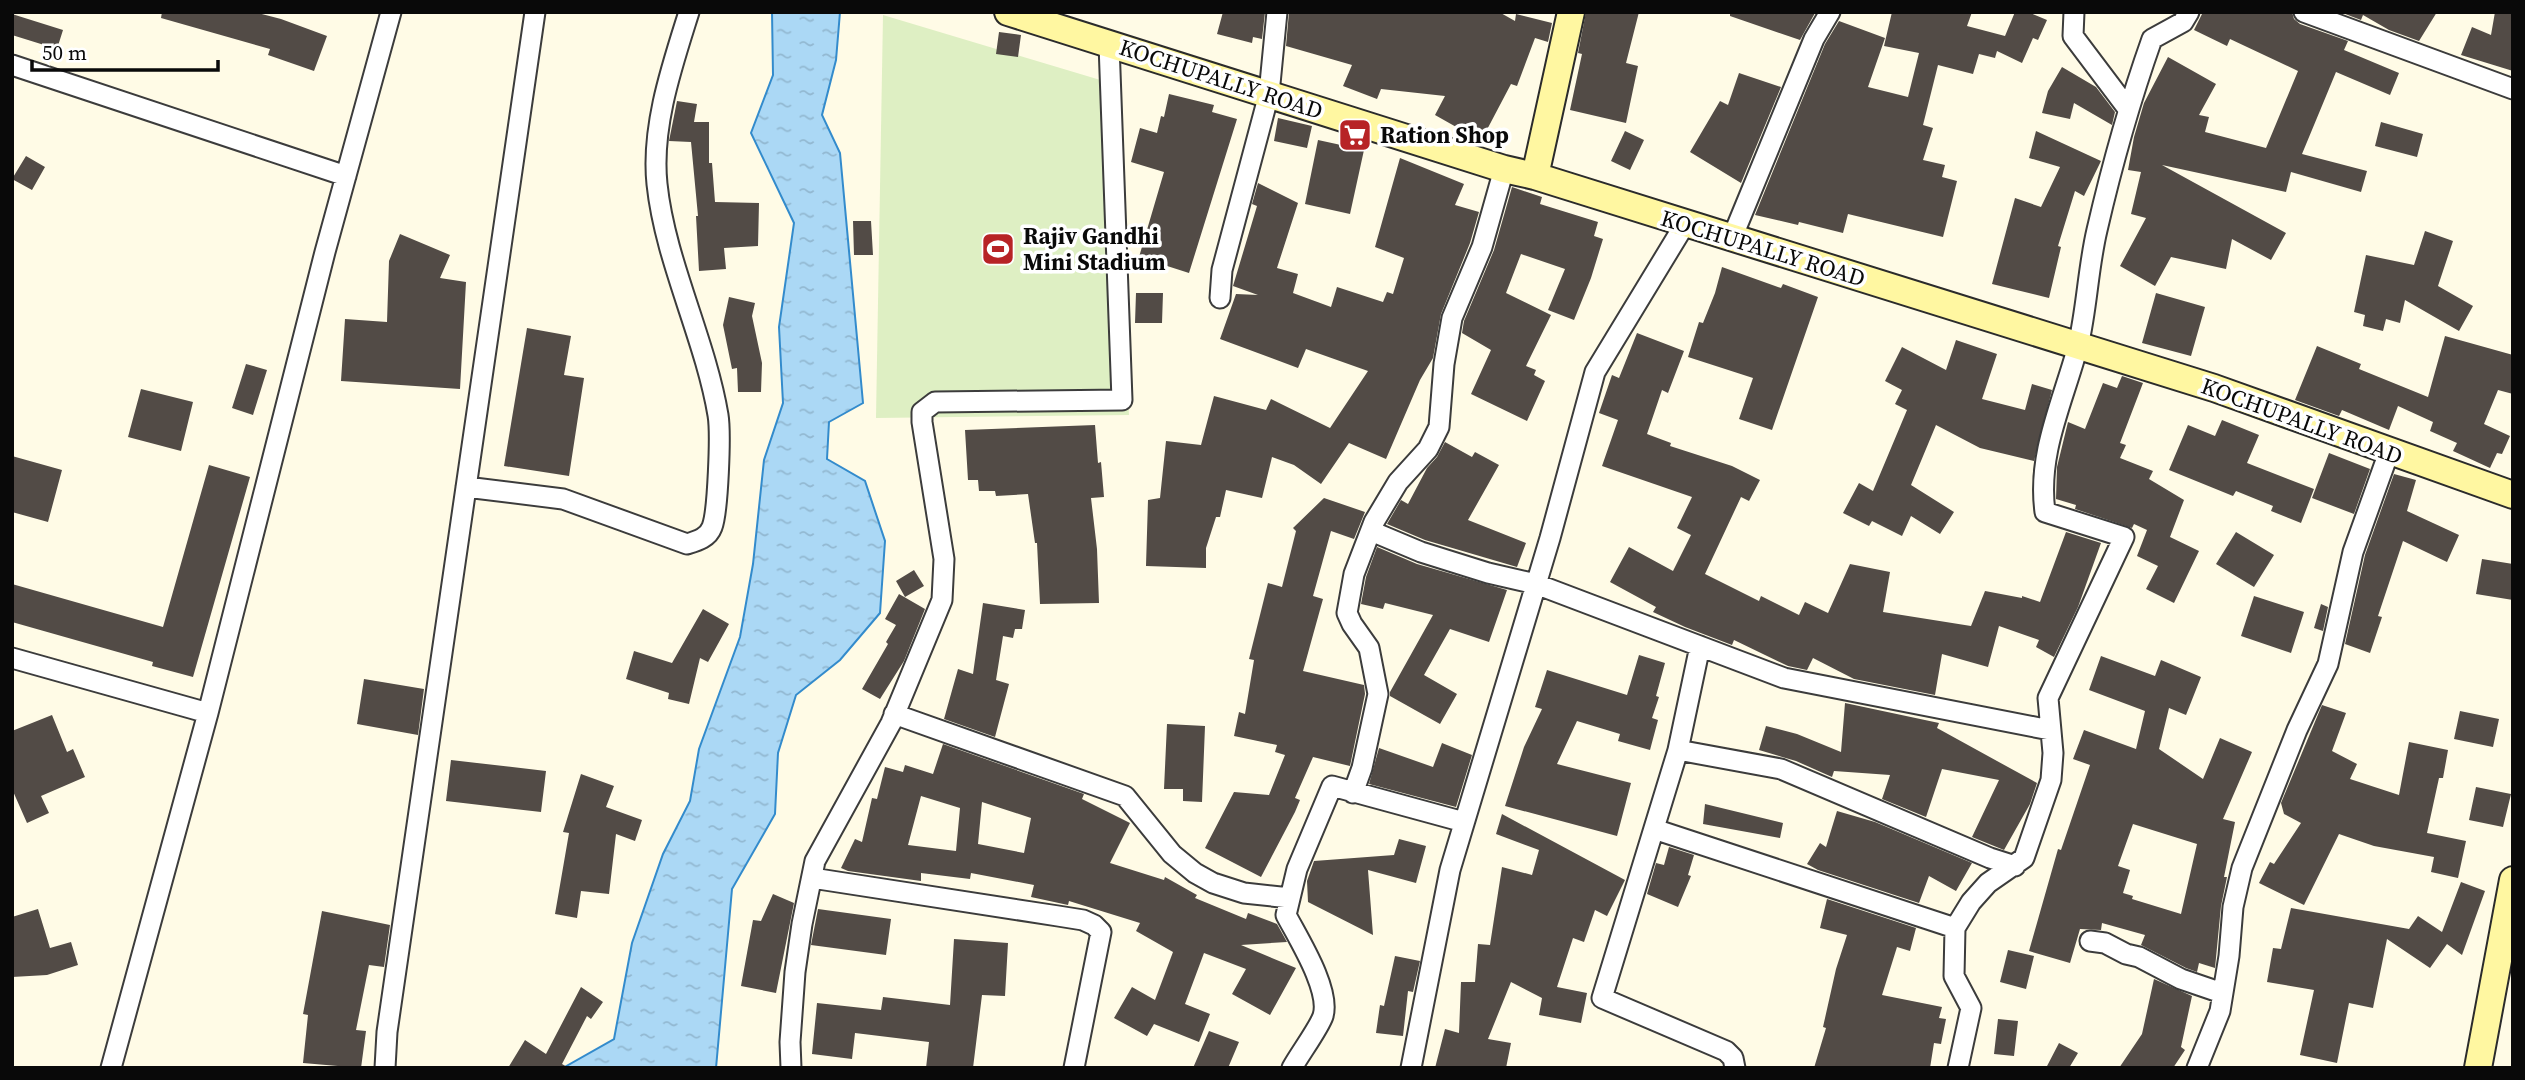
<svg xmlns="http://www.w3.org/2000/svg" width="2525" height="1080" font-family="'Source Serif 4',serif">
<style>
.pitch{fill:#deefc3}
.water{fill:url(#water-ripples);stroke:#338bcc;stroke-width:2}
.building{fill:#524b46;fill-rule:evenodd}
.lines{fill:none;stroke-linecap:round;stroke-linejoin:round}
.street-casing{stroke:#3c3c3c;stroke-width:23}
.secondary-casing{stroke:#2b2b2b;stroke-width:30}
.street{stroke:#fff;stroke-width:19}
.secondary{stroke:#fff7a1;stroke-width:26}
.labels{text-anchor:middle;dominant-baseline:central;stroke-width:7;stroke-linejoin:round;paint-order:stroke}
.street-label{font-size:23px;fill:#090909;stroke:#fff}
.poi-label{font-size:23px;font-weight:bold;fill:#090909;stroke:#fff;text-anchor:start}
</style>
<defs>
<pattern id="water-ripples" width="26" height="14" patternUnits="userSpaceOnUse" patternTransform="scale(1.75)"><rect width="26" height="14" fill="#abd8f5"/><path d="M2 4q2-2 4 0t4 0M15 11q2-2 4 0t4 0" fill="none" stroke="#92b8d1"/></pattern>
</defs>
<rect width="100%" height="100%" fill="#fffbe6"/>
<!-- pitch -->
<path class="pitch" d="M883,15l224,67 22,333 -253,3z"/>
<!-- water -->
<path class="water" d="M772,12h68l-4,48 -14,55 18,38 23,250 -34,19 -2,37 38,22 20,60 -5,72 -40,47 -44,35 -18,58 -3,61 -43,75 -16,179h-153l51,-29 18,-96 31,-89 27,-53 9,-52 41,-112 13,-73 11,-104 19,-57 -4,-76 15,-104 -43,-90 22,-58z"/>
<!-- building -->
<path class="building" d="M162,12h92l27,7 46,17 -13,35 -46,-16 2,-6 -109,-31z
M1223,12h42l-3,27 -9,-2 -1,6 -35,-9z
M1289,12h210l16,9 1,-7 36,9 -4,19 -13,-4 -18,48 -6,-2 -30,57 -46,-26 10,-19 -64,-7 -4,10 -34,-13 9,-21 -66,-19z
M1586,12h53l-13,51 12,3 -12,57 -56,-13 12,-56 -4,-1z
M1730,12h83l2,1 -15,27 -70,-24z
M1892,12h80l-5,14 38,10 10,-24h13l19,8 -9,20 -5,-2 -11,25 -25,-12 -2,7 -16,-4 -6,20 -35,-9 -15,60 10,3 -10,32 22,5 -3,12 15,4 -14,56 -95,-23 -5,19 -44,-11 -1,3 -43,-10 70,-171 14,-23 46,17 -17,49 40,10 11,-44 -35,-7z
M2203,12h89l2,7 6,5 48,17 -4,9 55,23 -9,22 -54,-23 -34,82 65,17 -6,21 -70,-20 -5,20 -124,-27 124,68 -15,27 -39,-21 -6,30 -55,-12 -16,29 -35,-20 26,-48 -15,-4 10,-42 -13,-2 6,-33 10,-34 24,-46 48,27 -17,31 10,2 -4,15 61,16 32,-77 -68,-32 -3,7 -33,-16z
M2340,12h97l-18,29 -30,-11 -26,-15 -2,5z
M2495,12h18v59l-52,-16 11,-28 19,8z
M12,14l51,16 -6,19 -45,-14z
M999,32l22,3 -3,22 -22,-3z
M2062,67l34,20 19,25 -3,13 -38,-22 -4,16 -28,-6 6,-22z
M1739,73l42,14 -40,96 -51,-31 30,-51 8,4z
M1169,94l45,11 -2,7 25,7 -48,154 -50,-16 25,-85 -33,-10 9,-34 17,5 4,-17 3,1z
M677,101l20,3 -3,18h15v41h3l3,39 44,1 -1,43 -34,2 2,21 -27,2 -3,-55h2l-7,-74 -22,-1z
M1278,118l34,8 -5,22 -33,-7z
M2381,122l42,12 -6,23 -42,-11z
M1625,131l19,9 -14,30 -19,-9z
M2036,131l65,30 -17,35 -9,-5 -17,55 3,1 -12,51 -57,-14 23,-86 26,9 19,-40 -31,-9z
M1318,140l46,10 -14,64 -45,-10z
M26,156l19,11 -13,23 -20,-11z
M1400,158l64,26 -9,21 24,7 -9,31 -29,71 -8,44 -13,22 -34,79 -37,-16 -28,41 -27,-19 -22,-8 -10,41 -36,-8 -6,27h-4l-10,31v20l-60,-2 2,-66 12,-2 6,-57 35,4 13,-49 52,14 5,-11 59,29 38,-57 -62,-22 -8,19 -78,-29 16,-45 22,1 -25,-9 24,-80 -5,-2 6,-21 40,20 -21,65 21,6 -5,19 38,14 6,-20 46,15 4,-10 6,2 11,-36 -29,-11z
M1512,187l30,10 -2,7 58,18 -4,14 9,3 -12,39 -17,42 -26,-10 17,-41 -44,-15 -15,39 45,22 -25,51 10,4 -2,5 11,6 -18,40 -56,-27 20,-44 -29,-17 2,-12 30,-71z
M853,221h18l2,34h-19z
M2425,231l28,10 -15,45 35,20 -14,25 -54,-31 -5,23 -14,-4 -3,12 -20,-5 2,-11 -11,-3 12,-57 48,10z
M400,234l50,21 -10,23 26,4 -6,107 -119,-8 4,-62 42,3 2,-61z
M1722,267l59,21 2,-4 35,13 -46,133 -33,-11 14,-41 -65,-21 11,-35 4,1 12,-30z
M1136,293h27l-1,30h-27z
M2156,293l49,14 -14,49 -49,-13z
M729,297l26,6 -3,13 10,47 -1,29h-23l-1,-24 -5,1 -9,-44z
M527,328l44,8 -7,39 20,3 -15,98 -65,-10z
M1637,333l47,18 -16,42 -6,-3 -15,44 24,9 -1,3 62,20 28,14 -11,21 -8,-4 -36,77 54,27 2,-5 38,19 6,-13 23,11 22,-49 40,8 -7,40 88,14 14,-35 37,7v-2l18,6 26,-70 35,11 -23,64 -24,50 -18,-10 3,-7 -40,-14 -11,41 -46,-13 -7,41 -81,-16 -41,-21 -6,12 -19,-4 -54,-26 -2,5 -47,-18 -32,-15 3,-5 -46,-25 19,-35 44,24 18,-36 -14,-7 15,-31 -90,-31 16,-46 -19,-7 13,-38 7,3z
M2445,336l68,19v39l-15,-4 -14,34 26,12 -8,18 -5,-1 -7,15 -37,-17 4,-8 -27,-12 3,-9 -35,-16 -9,24 -47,-20 -3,6 -44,-16 22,-54 44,18 -2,5 69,28z
M1956,340l41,14 -15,45 43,11 7,-26 20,6 -18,71 -54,-13 -44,-23 -25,60 43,27 -14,22 -29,-18 -9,20 -30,-15 -3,5 -26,-13 16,-30 14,8 34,-81 -12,-6 7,-14 -17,-9 17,-34 44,23z
M246,364l21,6 -14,45 -21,-7z
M2122,376l21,7 -23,60 6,2 -6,13 33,13 -4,8 35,21 -14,37 29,14 -25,52 -28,-14 12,-23 -21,-10 10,-26 -13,-6 -2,4 -57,-19 1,-4 -20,-6 1,-32 11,-45 17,7 18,-46 14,5z
M141,389l52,13 -12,49 -53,-14z
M2222,420l37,15 -12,28 67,26 -13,34 -30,-12 2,-5 -37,-15 -3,5 -64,-26 19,-45 27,11z
M1095,425l3,38 3,-1 3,35 -13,1 6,51 2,54 -59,1 -3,-61h-2l-7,-49 -32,2 -1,-5h-16l-1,-11h-10l-3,-50z
M1445,442l27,15 3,-5 24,13 -31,55 58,23 -9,24 -92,-27 -38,-16 14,-24 7,4 19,-36 10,-11z
M2329,453l41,16 -16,45 -42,-16z
M12,456l50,14 -14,52 -36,-10z
M209,465l41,12 -57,200 -41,-11 1,-4 -141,-40v-38l151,43z
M2394,474l22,6 -9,31 52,24 -12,27 -44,-21 -25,75 4,1 -12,36 -25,-9 20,-89z
M1324,498l41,14 -11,27 -23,-8 -18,65 10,3 -20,72 61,14 1,9 -15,72 -37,-9 -18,41 5,2 -5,12 -34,65 -56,-29 29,-56 35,3 16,-40 -10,-3 2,-7 -43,-9 5,-24 6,2 9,-54 -5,-1 19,-76 14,4 14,-56 -3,-3z
M2236,532l38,23 -20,32 -38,-23z
M1377,547l40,17 90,26 -18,52 -39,-13 -26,46 33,19 -17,30 -50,-28v-4l43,-77 -48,-12 -2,6 -22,-5 5,-27z
M2482,559l31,5v36l-37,-6z
M914,570l10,16 -19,11 -9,-16z
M899,594l26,15 -21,52 -24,38 -18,-10 26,-45 -2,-2 10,-17 -11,-6z
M2254,596l50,16 -13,41 -50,-17z
M983,603l42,7 -3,19h-7l-2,9 -10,-2 -7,44 13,4 -14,53 -51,-18 14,-50 15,5z
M2321,604l7,3 -5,24 -9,-3z
M703,609l26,15 -21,38 -8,-4 -11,46 -21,-5 1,-6 -43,-14 8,-28 38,12z
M1639,655l26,8 -9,33 3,1 -7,21 6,2 -8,30 -32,-9 2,-7 -43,-13 -20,43 74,19 -14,53 -112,-30 19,-59 18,-38 -7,-2 12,-37 80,25z
M2101,656l54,20 6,-16 40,17 -15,38 -17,-7 -10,41 44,30 17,-41 32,14 -29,67 12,3 -11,55h3l-6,29 -6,62 -16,-5 -2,9 -11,-4 -45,-23 4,-10 -43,-12 -1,7 -21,-1 -10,34 -41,-12 29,-102 3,1 29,-85 -17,-6 11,-29 52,19 9,-38 -56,-21zM2133,824l64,20 -16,70 -49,-15 1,-3 -10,-3 7,-23 -12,-4z
M364,679l60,10 -6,46 -61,-11z
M1845,703l94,20 -2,5 100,55 -7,21 -26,46 -32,-13 27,-57 -57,-11 -16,48 -44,-18 8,-24 -56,-4 -2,6 -36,-16 -37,-11 7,-24 31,8 44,18z
M2322,705l24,8 -14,38 25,13 -7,15 49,16 10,-53 39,8 -5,28h-4l-12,55 39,8 -8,37 -27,-6 3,-15 -60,-11 -35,-12 -35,71 -45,-22 11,-21 4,2 27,-41 -17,-9 -3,-11z
M2460,711l39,8 -6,28 -39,-8z
M52,715l15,37 6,-3 12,28 -44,19 8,17 -22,10 -15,-34v-58z
M1167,724l38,2 -3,76 -19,-1v-12h-19z
M1442,743l30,12 -16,52 -87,-23 10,-36 54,19z
M943,744l141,50 -2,5 48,24 -20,40 54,17 1,-3 32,18 -2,3 51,21 2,-6 29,11 10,18 -46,3 55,23 -26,47 -38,-21 14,-25 -42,-16 -19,51 25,10 -11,28 -45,-18 -7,12 -33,-18 18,-31 23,13 18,-48 -37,-21 4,-8 -71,-22 -1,4 -37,-8 3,-12 -63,-12 -1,6 -49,-6v8l-73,-10 -7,-3 14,-29 7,3 10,-44 5,1 8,-32 18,5 2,-7 28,9zM921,796l39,12 -4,43 -48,-6zM982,802l49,16 -7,35 -46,-9z
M451,760l95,11 -5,41 -95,-11z
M581,774l33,12 -8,21 36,13 -7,21 -19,-7 -7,60 -28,-3 -4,27 -22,-4 14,-81 -6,-1z
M2476,787l35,7 -8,33 -34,-7z
M1705,804l78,19 -3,15 -77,-14z
M1837,811l38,11 97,41 -16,28 -27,-15 -10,27 -101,-33 -11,-6 13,-21 6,4z
M1502,814l123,66 -18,36 -12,-6 -11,32 -11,-4 -16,49 30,6 -6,30 -42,-8 3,-17 -31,-16 -23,57 23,4 -5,25h-71l10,-39 14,4 2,-51h14l3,-38 12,1 12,-78 30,8 7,-25 -43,-16z
M1399,839l27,7 -10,37 -48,-13 5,65 -65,-33 -1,-21 7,-20 80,-6z
M1669,847l25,8 -6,20 3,1 -13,31 -31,-13 9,-31 8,2z
M2461,882l24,9 -23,64 -15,-11 -17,24 -43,-29 -14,69 -24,-5 -12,60 -37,-8 14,-65 -47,-8 6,-34 8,1 10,-41 118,21 9,-13 24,16z
M773,894l21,9 -18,90 -35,-7 12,-66 8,1z
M1827,899l89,29 -6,23 -13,-4 -15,48 60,12 -3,11 7,1 -5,25 -7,-1 -4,25h-116l12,-40 -3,-1 13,-58 11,-34 -27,-7z
M38,909l12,39 21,-6 7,23 -31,10 -35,2v-60z
M818,909l73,10 -5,36 -75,-10z
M322,911l68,14 -6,42 -15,-2 -13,65 10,1 -5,37 -58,-5 5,-48 -5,-1z
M954,939l54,4 -3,53 -23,-1 -9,73h-47l3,-26 -74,-9 -3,26 -40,-5 5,-51 64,7 2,-13 67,8z
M2008,950l26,6 -8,33 -26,-7z
M1395,956l25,5 -7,31 -5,-1 -5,45 -27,-3 4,-28 4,1z
M2154,979l38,17 -11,51 4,3 -12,18h-54l23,-34z
M581,987l22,15 -12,17 -4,-3 -25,48 7,4h-61l17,-28 21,14z
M1998,1019l20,2 -4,35 -20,-2z
M1209,1031l30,11 -11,26h-35z
M2059,1043l19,10 -9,15h-23z"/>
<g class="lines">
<defs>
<path id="street" d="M2074,12l-1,24 55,73
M2304,12l209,77
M12,65l334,111
M1732,238l82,-199 16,-27
M1220,298l2,-28 47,-176 8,-82
M466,487l97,12 124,45c10,-3 21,-6 25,-17 6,-15 9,-94 6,-112 -13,-77 -53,-154 -61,-231 -6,-57 15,-118 32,-172
M1371,531l50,21 67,21 48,11 248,94 266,52
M1700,646l-22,104 103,19 209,89 25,8
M12,658l196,55
M894,714l231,82 47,58 23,19 18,10 31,10 46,5
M1678,750l-76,248 124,53 7,7 2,10
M1353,793l9,-25 16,-74 -9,-46 -17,-24 -5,-11 7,-39 20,-52 24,-40 30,-33 11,-22 5,-63 8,-46 30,-71 22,-78
M1654,829l301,99
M812,878l246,38 25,4 11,5 7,7 -27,136
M2090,941l15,2 21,11 13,3 42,22 41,14
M111,1068l97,-355 117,-461 66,-240
M385,1068l2,-36 148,-1020
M791,1068l-1,-26 5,-70 7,-48 13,-63 76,-138 51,-123 2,-41 -22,-137v-10l13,-10 187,-2 -13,-356
M1292,1068c7,-13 27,-40 31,-52 8,-26 -25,-78 -37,-101l11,-46 35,-83 132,36
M1411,1068l39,-198 100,-332 45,-166 90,-148
M1958,1068l13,-60 -17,-32 1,-48 16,-26 17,-19 36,-25 27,-78 2,-27 -5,-55 76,-161 -79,-25c-8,-59 18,-110 33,-166 9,-38 10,-78 19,-116 15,-65 33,-129 55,-191l31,-17 6,-10
M2197,1068l23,-57 9,-55 4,-49 9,-39 55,-138 31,-66 25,-112 36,-100"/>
<path id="secondary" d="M1008,12l496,157 31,7 679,212 299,107
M1535,176l36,-164
M2478,1068l35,-188"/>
</defs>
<!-- street casing -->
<use href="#street" class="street-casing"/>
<!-- secondary casing -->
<use href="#secondary" class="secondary-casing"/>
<!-- street -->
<use href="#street" class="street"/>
<!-- secondary -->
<use href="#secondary" class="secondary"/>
</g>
<!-- icons -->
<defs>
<symbol id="supermarket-square" viewBox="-11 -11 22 22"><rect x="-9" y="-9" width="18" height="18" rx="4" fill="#b72326" stroke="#fff"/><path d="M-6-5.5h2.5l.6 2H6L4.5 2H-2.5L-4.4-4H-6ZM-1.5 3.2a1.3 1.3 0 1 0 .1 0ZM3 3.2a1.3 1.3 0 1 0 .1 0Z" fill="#fff"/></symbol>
<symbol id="stadium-square" viewBox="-11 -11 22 22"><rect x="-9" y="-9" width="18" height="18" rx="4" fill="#b72326" stroke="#fff"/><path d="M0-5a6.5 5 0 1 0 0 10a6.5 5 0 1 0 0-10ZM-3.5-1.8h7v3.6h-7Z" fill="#fff"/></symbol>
</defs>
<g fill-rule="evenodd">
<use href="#supermarket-square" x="1336" y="116" width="38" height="38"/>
<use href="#stadium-square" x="979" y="230" width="38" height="38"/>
</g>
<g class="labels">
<!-- street labels -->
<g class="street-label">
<text transform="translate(1221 79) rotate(18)">KOCHUPALLY ROAD</text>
<text transform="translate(1763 248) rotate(17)">KOCHUPALLY ROAD</text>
<text transform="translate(2302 421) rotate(20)">KOCHUPALLY ROAD</text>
</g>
<!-- poi labels -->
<g class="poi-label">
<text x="1380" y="135">Ration Shop</text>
<text x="1023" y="236">Rajiv Gandhi<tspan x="1023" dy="26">Mini Stadium</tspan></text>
</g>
</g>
<!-- border -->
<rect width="2525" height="1080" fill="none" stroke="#090909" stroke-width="28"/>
<!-- scale -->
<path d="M32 60v10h186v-10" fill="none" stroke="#090909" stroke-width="3.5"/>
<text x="42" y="60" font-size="21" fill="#090909" stroke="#ffffff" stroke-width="5" paint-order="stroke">50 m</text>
</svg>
